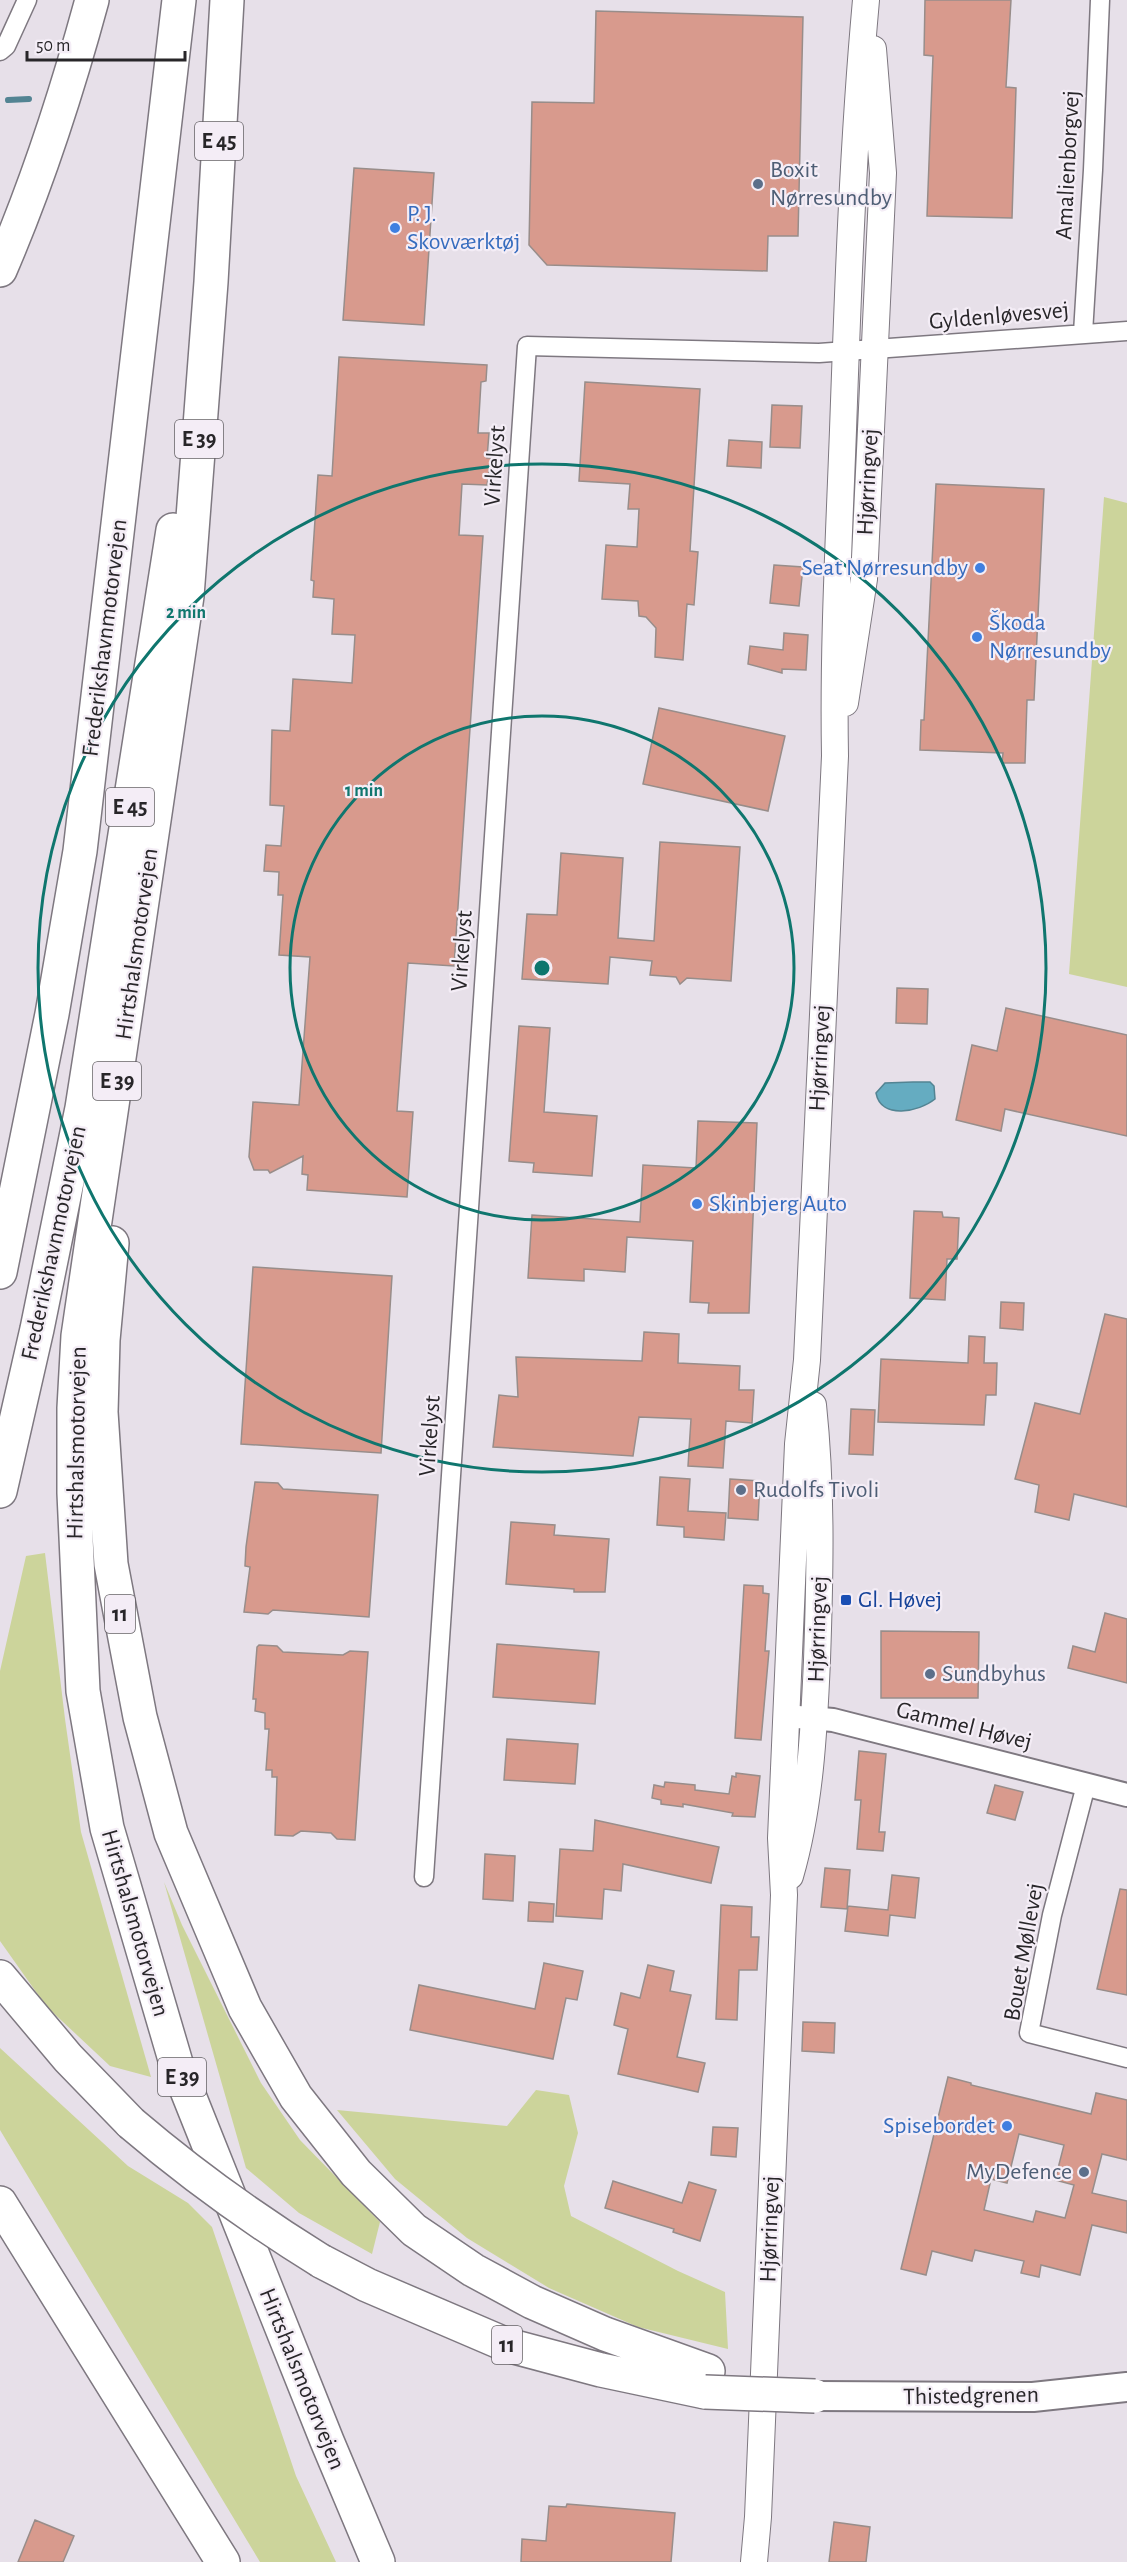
<svg xmlns="http://www.w3.org/2000/svg" width="1127" height="2562" font-family="'Alegreya Sans',sans-serif">
<style>
.green{fill:#ccd49b}
.water{fill:#65acc1;stroke:#538493;stroke-width:1.5}
.lines{fill:none;stroke-linecap:round;stroke-linejoin:round}
.stream{stroke:#538493;stroke-width:6}
.building{fill:#d89a8d;stroke:#988d8a;stroke-width:1.5;fill-rule:evenodd}
.minor-casing{stroke:#7e7880;stroke-width:21}
.tertiary-casing{stroke:#7e7880;stroke-width:26}
.secondary-casing{stroke:#7e7880;stroke-width:28}
.primary-casing{stroke:#7e7880;stroke-width:32}
.motorway-casing{stroke:#7e7880;stroke-width:36}
.minor{stroke:#fff;stroke-width:18}
.tertiary{stroke:#fff;stroke-width:22}
.secondary{stroke:#fff;stroke-width:26}
.primary{stroke:#fff;stroke-width:28}
.motorway{stroke:#fff;stroke-width:33}
.motorway-bridge-casing{stroke:#7e7880;stroke-width:36;stroke-linecap:butt}
.motorway-bridge{stroke:#fff;stroke-width:33}
.ring{fill:none;stroke:#0f766e;stroke-width:3}
.service-dot{fill:#5c6f8a;stroke:#f4edf6;stroke-width:2}
.shop-dot{fill:#3f7fe0;stroke:#f4edf6;stroke-width:2}
.transit-dot{fill:#1a4fb4;stroke:#f4edf6;stroke-width:2}
.labels{text-anchor:middle;dominant-baseline:central;stroke-width:4.5;stroke-linejoin:round;paint-order:stroke}
.shield{fill:#f4edf6;stroke:#656266;stroke-width:1.5}
.shield-label{font-size:22px;font-weight:bold;fill:#282629}
.street-label{font-size:24px;fill:#282629;stroke:#f4edf6}
.service-label{font-size:24px;fill:#4e5e75;stroke:#f4edf6;text-anchor:start}
.shop-label{font-size:24px;fill:#366cbe;stroke:#f4edf6;text-anchor:start}
.transit-label{font-size:24px;fill:#164399;stroke:#f4edf6;text-anchor:start}
.centre{fill:#0f766e;stroke:#f4edf6;stroke-width:3}
.ring-label{font-size:18px;text-anchor:middle;font-weight:bold;fill:#0f766e;stroke:#f4edf6;stroke-width:4.5;stroke-linejoin:round;paint-order:stroke}
</style>
<rect width="100%" height="100%" fill="#e7e0e9"/>
<!-- green -->
<path class="green" d="M1104,497l23,6v484l-58,-13z
M45,1553l20,166 16,113 70,245 -41,-11 -64,-60 -46,-65v-270l26,-115z
M164,1882l18,43 79,158 39,57 80,82 -8,32 -73,-41 -53,-45z
M0,2048l128,118 60,37 24,24 84,249 40,86h-76l-260,-432z
M536,2090l33,5 9,38 -14,53 7,30 107,55 47,21 3,57 -90,-22 -89,-39 -82,-50 -72,-59 -58,-69 170,16z"/>
<!-- water -->
<path class="water" d="M913,1082h17l4,4 1,13c-16,13 -54,21 -59,-6l9,-10z"/>
<g class="lines">
<!-- stream -->
<path class="stream" d="M8,100l21,-1"/>
</g>
<!-- building -->
<path class="building" d="M925,0h86l-5,87 10,1 -4,130 -85,-2 6,-160 -9,-1z
M596,11l207,6 -5,219h-30l-1,35 -220,-6 -18,-20 3,-143 62,1z
M354,168l80,5 -10,152 -81,-5z
M339,357l148,8 -1,16 -5,1 -3,51h11l-2,25h4l-4,27 -25,-1 -3,51 24,1 -29,430 -46,-3 -11,148 16,1 -6,85 -100,-7 1,-15 -6,-1 1,-18 -33,17 -2,-3h-14l-5,-13 4,-55 46,3 11,-148 -31,-2 4,-60h-5l1,-23 -15,-1 2,-26 15,1 3,-40 -14,-1 2,-75 18,1 3,-52 59,4 3,-48 -23,-1 2,-35 -21,-2 1,-16 -3,-1 7,-105 14,1z
M585,382l115,7 -10,162 8,1 -4,53 -7,-1 -4,56 -28,-3 1,-29 -10,-11 -7,-1 -1,-15 -36,-2 4,-54 31,2 2,-38h-11l2,-25 -51,-3z
M772,405l30,1 -2,42 -30,-1z
M729,440l33,2 -1,26 -34,-2z
M936,484l108,5 -10,211h-7l-2,63h-23l1,-10 -83,-3 1,-30h3z
M774,565l29,2 -4,39 -29,-3z
M784,633l24,2 -2,35 -24,-1v4l-34,-9 2,-18 33,4z
M659,708l126,28 -17,75 -125,-27z
M660,842l80,5 -9,134 -44,-3 -7,6 -4,-7 -26,-2 2,-14 -42,-4 -2,27 -86,-5 5,-65 30,1 4,-62 62,5 -5,80 36,3z
M897,988l31,1 -1,35 -31,-1z
M1006,1008l121,27v101l-122,-27 -4,22 -45,-11 16,-75 25,6z
M519,1026l31,2 -6,84 53,4 -5,60 -59,-4 1,-9 -25,-2z
M698,1121l59,2 -8,190h-41l1,-10 -19,-1 3,-61 -66,-4 -2,35 -41,-3v12l-56,-3 4,-63 108,7 3,-57 53,3z
M914,1211l28,1 1,5 16,1 -2,41h-10l-2,41 -35,-2z
M253,1267l139,9 -11,177 -140,-9z
M1001,1302l23,1 -1,27 -23,-2z
M1105,1314l22,5v188l-53,-13 -5,26 -34,-8 4,-27 -24,-6 20,-76 45,11z
M644,1332l35,2 -1,29 62,3 -1,24h15l-2,33 -26,-2 -3,47 -35,-2 3,-47 -52,-2 -6,39 -140,-9 6,-52 19,2 -2,-40 126,4z
M969,1336l16,1 -1,26h13l-1,32h-10l-2,30 -106,-3 3,-63 87,4z
M851,1409l24,1 -2,45 -24,-1z
M660,1477l30,2 -2,32 38,2 -2,27 -40,-3v-10l-27,-2z
M730,1479l30,2 -2,39 -30,-2z
M255,1482l23,1 5,6 95,6 -9,122 -96,-7 -5,4 -24,-2 6,-45 -5,-1 1,-19z
M511,1522l44,3 -1,10 55,4 -4,53h-31v-3l-68,-5z
M744,1585l19,1v7l6,1 -4,57h4l-8,89 -26,-2z
M1105,1613l22,6v64l-59,-15 5,-22 22,6z
M881,1631l98,1 -1,66h-97z
M497,1644l102,8 -4,52 -102,-7z
M259,1645l18,1 6,6 60,3 7,-4 18,1 -13,188 -18,-1 -6,-6 -30,-2 -8,5 -18,-1 2,-58h-5v-7h-6l3,-41h-4v-16l-10,-2 1,-12h-3l4,-52z
M507,1739l71,5 -3,40 -71,-4z
M859,1751l27,3 -7,78h6l-2,19 -26,-2 4,-49h-6z
M736,1773l24,3 -5,41 -23,-1 1,-3 -50,-9v3l-22,-3v-4l-9,-2 2,-13 10,2 1,-5 30,3v5l34,4 3,-18 4,1z
M995,1785l28,7 -8,28 -28,-7z
M595,1820l124,27 -8,36 -88,-19 -2,27 -17,-2 -2,30 -46,-3 4,-67 33,2z
M485,1854l30,2 -2,45 -30,-2z
M825,1868l25,2 -3,39 -26,-2z
M892,1875l27,3 -4,40 -25,-3 -2,21 -43,-5 3,-25 40,4z
M1120,1889l7,1v105l-30,-6z
M529,1902l25,2 -1,18 -25,-1z
M721,1905l31,2 -1,30h8l-2,33h-18l-2,50 -21,-1z
M544,1963l39,8 -6,29 -11,-2 -13,61 -143,-29 9,-45 116,24z
M648,1965l26,6 -4,20 21,4 -14,62 28,6 -7,29 -80,-18 10,-45 -14,-4 7,-32 19,5z
M803,2022l32,1 -1,30 -32,-2z
M948,2077l23,6v2l120,29 5,-21 31,7v60l-25,-6 -10,39 35,8v32l-35,-8 -12,50 -39,-10 -2,12 -18,-4 3,-12 -49,-11 -3,11 -40,-10 -6,24 -25,-6zM1019,2134l45,11 -9,35 19,5 -9,33 -29,-7 -3,11 -49,-12 7,-31 16,4z
M713,2127l25,1 -2,29 -25,-2z
M613,2181l69,22 7,-21 27,8 -16,51 -27,-9 1,-3 -69,-21z
M567,2504l108,9 -4,49h-150l1,-23 24,2 3,-35 17,1z
M35,2520l39,16 -11,26h-45z
M834,2522l36,5 -4,35h-37z"/>
<g class="lines">
<defs>
<path id="minor" d="M0,51l6,-5 21,-46
M1083,333l10,-163 7,-170
M1086,1785l-34,130 -23,118 98,25
M424,1877l103,-1531 292,7 308,-22"/>
<path id="tertiary" d="M786,1716l47,4 294,75"/>
<path id="secondary" d="M845,703l19,-124 17,-363 2,-43 -10,-124
M790,1876c20,-69 24,-145 27,-216 3,-86 5,-170 -4,-255
M754,2562l4,-45 26,-622 -3,-57 17,-394 9,-84 28,-604c-2,-109 4,-217 8,-326 5,-143 10,-287 23,-430"/>
<path id="primary" d="M815,2396l218,1 94,-10"/>
<path id="motorway" d="M227,0l-16,282 -24,314 -109,740 -4,72v85l9,198 24,137 69,235 151,378 51,121
M0,270c38,-88 67,-178 92,-270
M112,1243l-9,97 -2,72 10,152 29,153 31,116 74,175 51,89 60,76 58,57 59,40 59,32 73,32 103,37
M0,1272l52,-258 28,-163 99,-851
M0,1491l37,-162 45,-221 91,-578
M0,1977l68,81 63,65
M0,2203l223,359
M321,2261l46,24 140,60 94,25 104,22"/>
</defs>
<!-- minor casing -->
<use href="#minor" class="minor-casing"/>
<!-- tertiary casing -->
<use href="#tertiary" class="tertiary-casing"/>
<!-- secondary casing -->
<use href="#secondary" class="secondary-casing"/>
<!-- primary casing -->
<use href="#primary" class="primary-casing"/>
<!-- motorway casing -->
<use href="#motorway" class="motorway-casing"/>
<!-- minor -->
<use href="#minor" class="minor"/>
<!-- tertiary -->
<use href="#tertiary" class="tertiary"/>
<!-- secondary -->
<use href="#secondary" class="secondary"/>
<!-- primary -->
<use href="#primary" class="primary"/>
<!-- motorway -->
<use href="#motorway" class="motorway"/>
<defs>
<path id="motorway-bridge" d="M131,2123c61,52 122,96 190,138
M705,2392l110,4"/>
</defs>
<!-- motorway-bridge casing -->
<use href="#motorway-bridge" class="motorway-bridge-casing"/>
<!-- motorway-bridge -->
<use href="#motorway-bridge" class="motorway-bridge"/>
</g>
<!-- distance rings -->
<g class="ring">
<circle cx="542" cy="968" r="252"/>
<circle cx="542" cy="968" r="504"/>
</g>
<!-- markers -->
<g class="service-dot">
<circle cx="758" cy="184" r="6"/>
<circle cx="741" cy="1490" r="6"/>
<circle cx="930" cy="1674" r="6"/>
<circle cx="1084" cy="2172" r="6"/>
</g>
<g class="shop-dot">
<circle cx="395" cy="228" r="6"/>
<circle cx="980" cy="568" r="6"/>
<circle cx="977" cy="637" r="6"/>
<circle cx="697" cy="1204" r="6"/>
<circle cx="1007" cy="2126" r="6"/>
</g>
<rect class="transit-dot" x="840" y="1594" width="12" height="12" rx="3"/>
<g class="labels">
<!-- shield labels -->
<g class="shield">
<rect x="195" y="122" width="48" height="38" rx="4.5"/>
<rect x="175" y="420" width="48" height="38" rx="4.5"/>
<rect x="106" y="788" width="48" height="38" rx="4.5"/>
<rect x="93" y="1062" width="48" height="38" rx="4.5"/>
<rect x="105" y="1595" width="30" height="38" rx="4.5"/>
<rect x="158" y="2058" width="48" height="38" rx="4.5"/>
<rect x="492" y="2326" width="30" height="38" rx="4.5"/>
</g>
<g class="shield-label">
<text x="219" y="141">E 45</text>
<text x="199" y="439">E 39</text>
<text x="130" y="807">E 45</text>
<text x="117" y="1081">E 39</text>
<text x="120" y="1614">11</text>
<text x="182" y="2077">E 39</text>
<text x="507" y="2345">11</text>
</g>
<!-- street labels -->
<g class="street-label">
<text transform="translate(1068 165) rotate(-87)">Amalienborgvej</text>
<text transform="translate(999 316) rotate(-5)">Gyldenløvesvej</text>
<text transform="translate(495 466) rotate(-86)">Virkelyst</text>
<text transform="translate(868 482) rotate(-87)">Hjørringvej</text>
<text transform="translate(105 638) rotate(-83)">Frederikshavnmotorvejen</text>
<text transform="translate(137 944) rotate(-82)">Hirtshalsmotorvejen</text>
<text transform="translate(462 951) rotate(-86)">Virkelyst</text>
<text transform="translate(820 1058) rotate(-87)">Hjørringvej</text>
<text transform="translate(54 1243) rotate(-78)">Frederikshavnmotorvejen</text>
<text transform="translate(430 1436) rotate(-86)">Virkelyst</text>
<text transform="translate(77 1443) rotate(-89)">Hirtshalsmotorvejen</text>
<text transform="translate(818 1629) rotate(-88)">Hjørringvej</text>
<text transform="translate(964 1726) rotate(14)">Gammel Høvej</text>
<text transform="translate(135 1923) rotate(74)">Hirtshalsmotorvejen</text>
<text transform="translate(1024 1952) rotate(-80)">Bouet Møllevej</text>
<text transform="translate(770 2229) rotate(-88)">Hjørringvej</text>
<text transform="translate(302 2379) rotate(68)">Hirtshalsmotorvejen</text>
<text transform="translate(971 2396) rotate(-1)">Thistedgrenen</text>
</g>
<!-- service labels -->
<g class="service-label">
<text x="770" y="170">Boxit<tspan x="770" dy="28">Nørresundby</tspan></text>
<text x="753" y="1490">Rudolfs Tivoli</text>
<text x="942" y="1674">Sundbyhus</text>
<text x="1072" y="2172" text-anchor="end">MyDefence</text>
</g>
<!-- shop labels -->
<g class="shop-label">
<text x="407" y="214">P. J.<tspan x="407" dy="28">Skovværktøj</tspan></text>
<text x="968" y="568" text-anchor="end">Seat Nørresundby</text>
<text x="989" y="623">Škoda<tspan x="989" dy="28">Nørresundby</tspan></text>
<text x="709" y="1204">Skinbjerg Auto</text>
<text x="995" y="2126" text-anchor="end">Spisebordet</text>
</g>
<!-- transit labels -->
<g class="transit-label">
<text x="858" y="1600">Gl. Høvej</text>
</g>
</g>
<circle cx="542" cy="968" r="9" class="centre"/>
<g class="ring-label">
<text x="186" y="618">2 min</text>
<text x="364" y="796">1 min</text>
</g>
<!-- scale -->
<path d="M27 51v9h158v-9" fill="none" stroke="#282629" stroke-width="3"/>
<text x="36" y="51" font-size="18" fill="#282629" stroke="#f4edf6" stroke-width="4.5" paint-order="stroke">50 m</text>
</svg>
